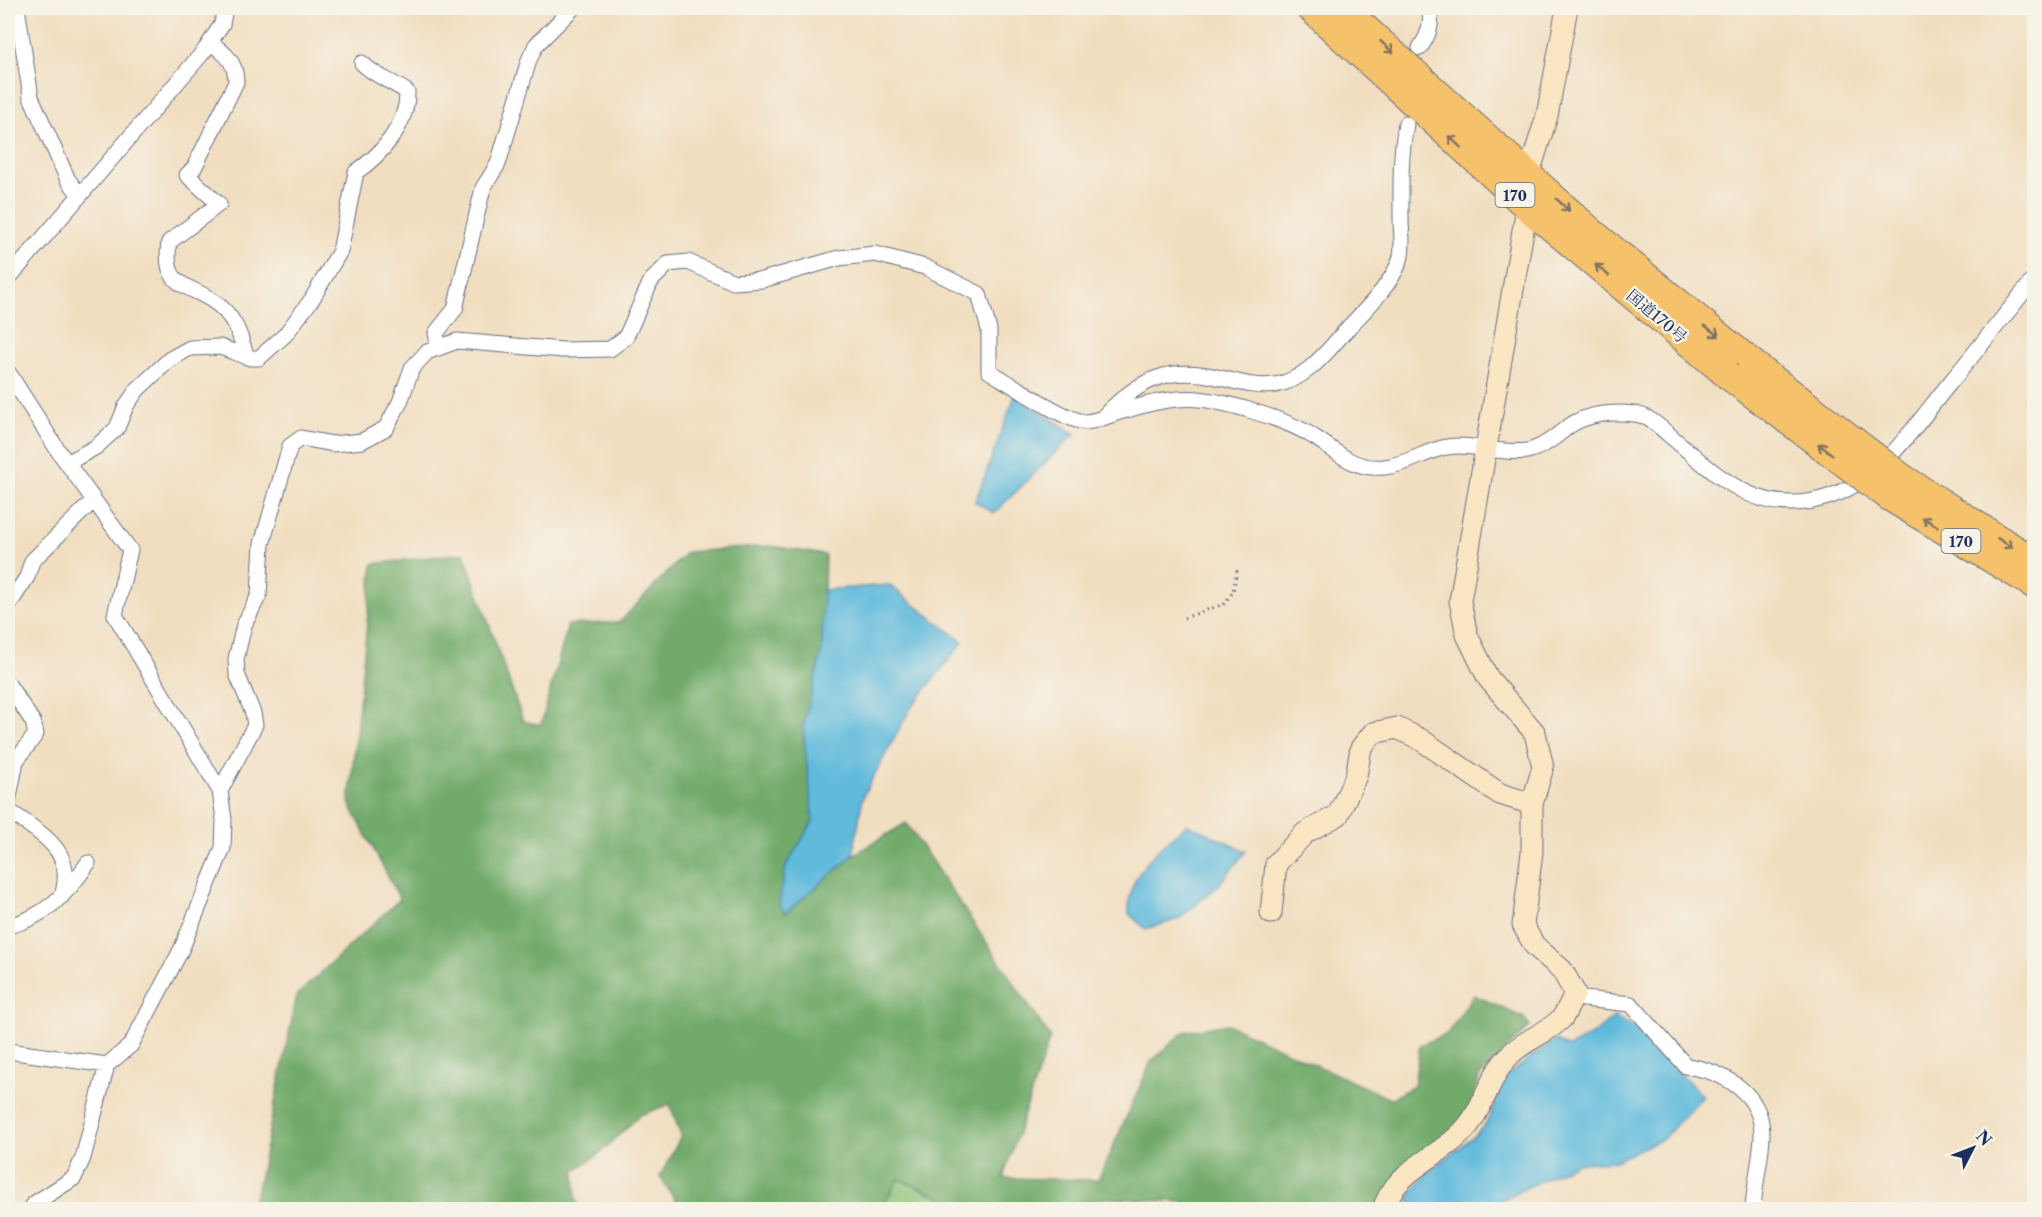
<svg xmlns="http://www.w3.org/2000/svg" width="2042" height="1217" font-family="'Libre Caslon Text','Noto Serif JP',serif">
<style>
.green{fill:#8cc579;stroke:#547a6c;stroke-width:1.5}
.forest{fill:#71aa69;stroke:#466c64;stroke-width:1.5}
.water{fill:#5ebadc;stroke:#3c749d;stroke-width:1.5}
.lines{fill:none;stroke-linecap:round;stroke-linejoin:round}
.street-casing{stroke:#666c80;stroke-width:17}
.secondary-casing{stroke:#666c80;stroke-width:23}
.highway-casing{stroke:#666c80;stroke-width:29}
.path{stroke:#666c80;stroke-width:3;stroke-dasharray:1.5 4.5;stroke-linecap:butt}
.street{stroke:#fff;stroke-width:15}
.secondary{stroke:#fbe6c4;stroke-width:21}
.highway{stroke:#f5c16b;stroke-width:27}
.highway-bridge-casing{stroke:#666c80;stroke-width:29;stroke-linecap:butt}
.highway-bridge{stroke:#f5c16b;stroke-width:27}
.oneway{stroke:#7d7164}
.labels{text-anchor:middle;dominant-baseline:central;stroke-width:5;stroke-linejoin:round;paint-order:stroke}
.shield{fill:#f7f3e8;stroke:#5d6a87;stroke-width:1.5}
.shield-label{font-size:15px;font-weight:bold;fill:#1b2f5e}
.street-label{font-size:16px;fill:#1b2f5e;stroke:#f7f3e8}
</style>
<rect width="100%" height="100%" fill="#f7f3e8"/>
<filter id="ink" filterUnits="userSpaceOnUse"><feTurbulence type="fractalNoise" baseFrequency=".0167" numOctaves="2"/><feDisplacementMap in="SourceGraphic" scale="12" xChannelSelector="R" yChannelSelector="G"/><feConvolveMatrix kernelMatrix="1 2 1 2 8 2 1 2 1" color-interpolation-filters="sRGB"/></filter>
<filter id="wash" filterUnits="userSpaceOnUse"><feTurbulence type="fractalNoise" baseFrequency=".008" numOctaves="4" result="noise"/><feDisplacementMap in="SourceGraphic" scale="24" xChannelSelector="R" yChannelSelector="G"/><feGaussianBlur stdDeviation="1.35" result="paint"/><feColorMatrix in="noise" values="0 0 0 0 0 0 0 0 0 0 0 0 0 0 0 0 0 1.4 0 .05"/><feComposite in="paint" operator="in"/></filter>
<g filter="url(#wash)">
<rect width="100%" height="100%" fill="#f1dec0"/>
<!-- green -->
<path class="green" d="M898,1179l40,17 14,13 -72,1z"/>
<!-- forest -->
<path class="forest" d="M771,546l54,9 -3,96 -19,76 10,94 -27,45 -7,38 7,9 67,-58 53,-32 144,214 -47,141 95,2 53,-118 33,-30 43,-8 163,75 24,-13 6,-41 27,-11 27,-39 50,23 6,8 -51,51 -9,46 -87,86 -199,1v-8l-80,-4 -30,11h-122l-14,-13 -39,-17 -19,30h-199l-21,-32 21,-41 -11,-32 -30,11 -42,40 -23,15 1,31 6,8 -333,1 8,-20 40,-195 103,-96 -51,-96 24,-239 91,-11 59,168 18,4 27,-100 52,-3 67,-70z"/>
<!-- water -->
<path class="water" d="M1015,396l60,38 -81,79 -19,-11z
M889,585l74,57 -53,67 -47,87 -10,59 -68,58 -6,-9 7,-38 27,-45 -10,-94 19,-76 1,-61z
M1187,824l59,27 -29,36 -38,32 -33,10 -17,-15c-2,-43 29,-64 58,-90z
M1614,1017l19,9 70,70 -39,42 -49,23 -38,2 -94,46h-70l-5,-10c16,-31 50,-46 74,-71 11,-12 16,-33 19,-48l54,-40 14,8 26,-15z"/>
</g>
<g filter="url(#ink)">
<g class="lines">
<defs>
<path id="street" d="M17,8l14,89 37,83 12,15
M210,42c16,12 26,20 26,40l-42,86 -7,7 32,29 -50,38c-7,52 25,40 52,65 15,14 20,30 25,49
M1420,48c9,-14 13,-24 9,-40
M8,279l197,-229 17,-26 3,-16
M439,348l-3,-15 19,-24 28,-121 15,-24 31,-104 7,-15 37,-37
M8,372l51,80 71,98 -15,65 105,176 4,29 -1,28 -42,102 -50,95 -24,20 -24,93 -9,20 -39,25 -5,7
M1104,416c35,-37 66,-51 117,-38 18,4 35,10 54,7 32,-5 53,-35 73,-57 19,-20 43,-43 52,-68 4,-12 1,-29 1,-41 0,-32 -1,-63 5,-95
M67,463l29,-16 21,-19 9,-22 11,-16 33,-31 20,-11 30,-1 30,11h9l26,-23 27,-36 28,-48 16,-79c25,-17 52,-47 51,-80 -15,-11 -33,-16 -45,-29
M8,606l19,-29 5,-16 62,-61
M8,684l25,38 3,12 -20,27 -8,41
M220,791l35,-66 -2,-12 -16,-39 -1,-15 8,-34 15,-30 3,-51 28,-98 11,-8 32,6 29,-3 24,-13 14,-26 12,-34 15,-16 30,-11 106,9 47,-1 16,-12 25,-56 17,-17 20,-2 46,20 28,-2 77,-22 36,-4 50,13 54,27 10,36v41c17,10 80,52 97,51 13,-1 28,-9 41,-12 52,-16 73,-15 125,1 20,6 44,14 62,26 24,15 39,33 70,30 22,-2 38,-14 58,-19 26,-7 57,7 85,3 16,-3 29,-15 42,-25 18,-12 43,-15 65,-12 15,1 29,16 40,25 48,41 89,81 157,57 52,-18 85,-72 118,-112 29,-35 57,-70 85,-105
M8,810c32,24 69,40 54,86
M8,926c36,-8 60,-33 80,-63
M1575,993l-1,5 57,6 55,62c37,5 77,27 76,70 -1,25 -8,49 -9,74
M8,1051l99,14"/>
<path id="secondary" d="M1271,913l5,-49 29,-31 33,-18 18,-39 5,-28 12,-15 24,-5 23,11 80,55 32,10
M1383,1210c12,-43 62,-53 87,-87 16,-22 21,-51 43,-71 14,-13 36,-20 49,-34 5,-7 9,-17 13,-25l-13,-23 -28,-25 -11,-20 9,-73v-48l11,-37 -8,-34 -47,-55 -21,-43 -7,-34 67,-394 2,-34 18,-57 20,-108"/>
<path id="highway" d="M1310,8l217,199 200,168
M1343,8l249,224 159,130
M1903,478l131,83
M1889,497l145,88"/>
</defs>
<!-- street casing -->
<use href="#street" class="street-casing"/>
<!-- secondary casing -->
<use href="#secondary" class="secondary-casing"/>
<!-- highway casing -->
<use href="#highway" class="highway-casing"/>
<!-- path -->
<path class="path" d="M1184,618l40,-14 9,-12 4,-22"/>
<!-- street -->
<use href="#street" class="street"/>
<!-- secondary -->
<use href="#secondary" class="secondary"/>
<!-- highway -->
<use href="#highway" class="highway"/>
<defs>
<path id="highway-bridge" d="M1751,362l152,116
M1727,375l162,122"/>
</defs>
<!-- highway-bridge casing -->
<use href="#highway-bridge" class="highway-bridge-casing"/>
<!-- highway-bridge -->
<use href="#highway-bridge" class="highway-bridge"/>
</g>
<!-- one-way arrows -->
<defs><path id="oneway-shaft" d="M-6 0H5M1.5-3L5.5 0L1.5 3" fill="none" stroke-width="1.6" stroke-linecap="round" stroke-linejoin="round" transform="scale(1.5)"/></defs>
<g class="oneway">
<use href="#oneway-shaft" transform="translate(1387 47) rotate(42)"/>
<use href="#oneway-shaft" transform="translate(1455 142) rotate(-138)"/>
<use href="#oneway-shaft" transform="translate(1563 205) rotate(43)"/>
<use href="#oneway-shaft" transform="translate(1602 270) rotate(-140)"/>
<use href="#oneway-shaft" transform="translate(1712 331) rotate(38)"/>
<use href="#oneway-shaft" transform="translate(1825 449) rotate(-143)"/>
<use href="#oneway-shaft" transform="translate(1930 522) rotate(-149)"/>
<use href="#oneway-shaft" transform="translate(2005 543) rotate(32)"/>
</g>
</g>
<g class="labels">
<!-- shield labels -->
<g class="shield">
<rect x="1495.5" y="183" width="39" height="24" rx="4.5"/>
<rect x="1941.5" y="529" width="39" height="24" rx="4.5"/>
</g>
<g class="shield-label">
<text x="1515" y="195">170</text>
<text x="1961" y="541">170</text>
</g>
<!-- street labels -->
<g class="street-label">
<text transform="translate(1657 316) rotate(40)">国道170号</text>
</g>
</g>
<!-- margin -->
<rect width="2042" height="1217" fill="none" stroke="#f7f3e8" stroke-width="30"/>
<!-- north arrow -->
<g transform="translate(1973 1148) rotate(48)" stroke="#f7f3e8" stroke-width="4.5" paint-order="stroke">
<path d="M0-4.5L10 22L0 15L-10 22Z" fill="#1b2f5e"/>
<text y="-9" font-size="16" font-weight="bold" text-anchor="middle" fill="#1b2f5e">N</text>
</g>
</svg>
